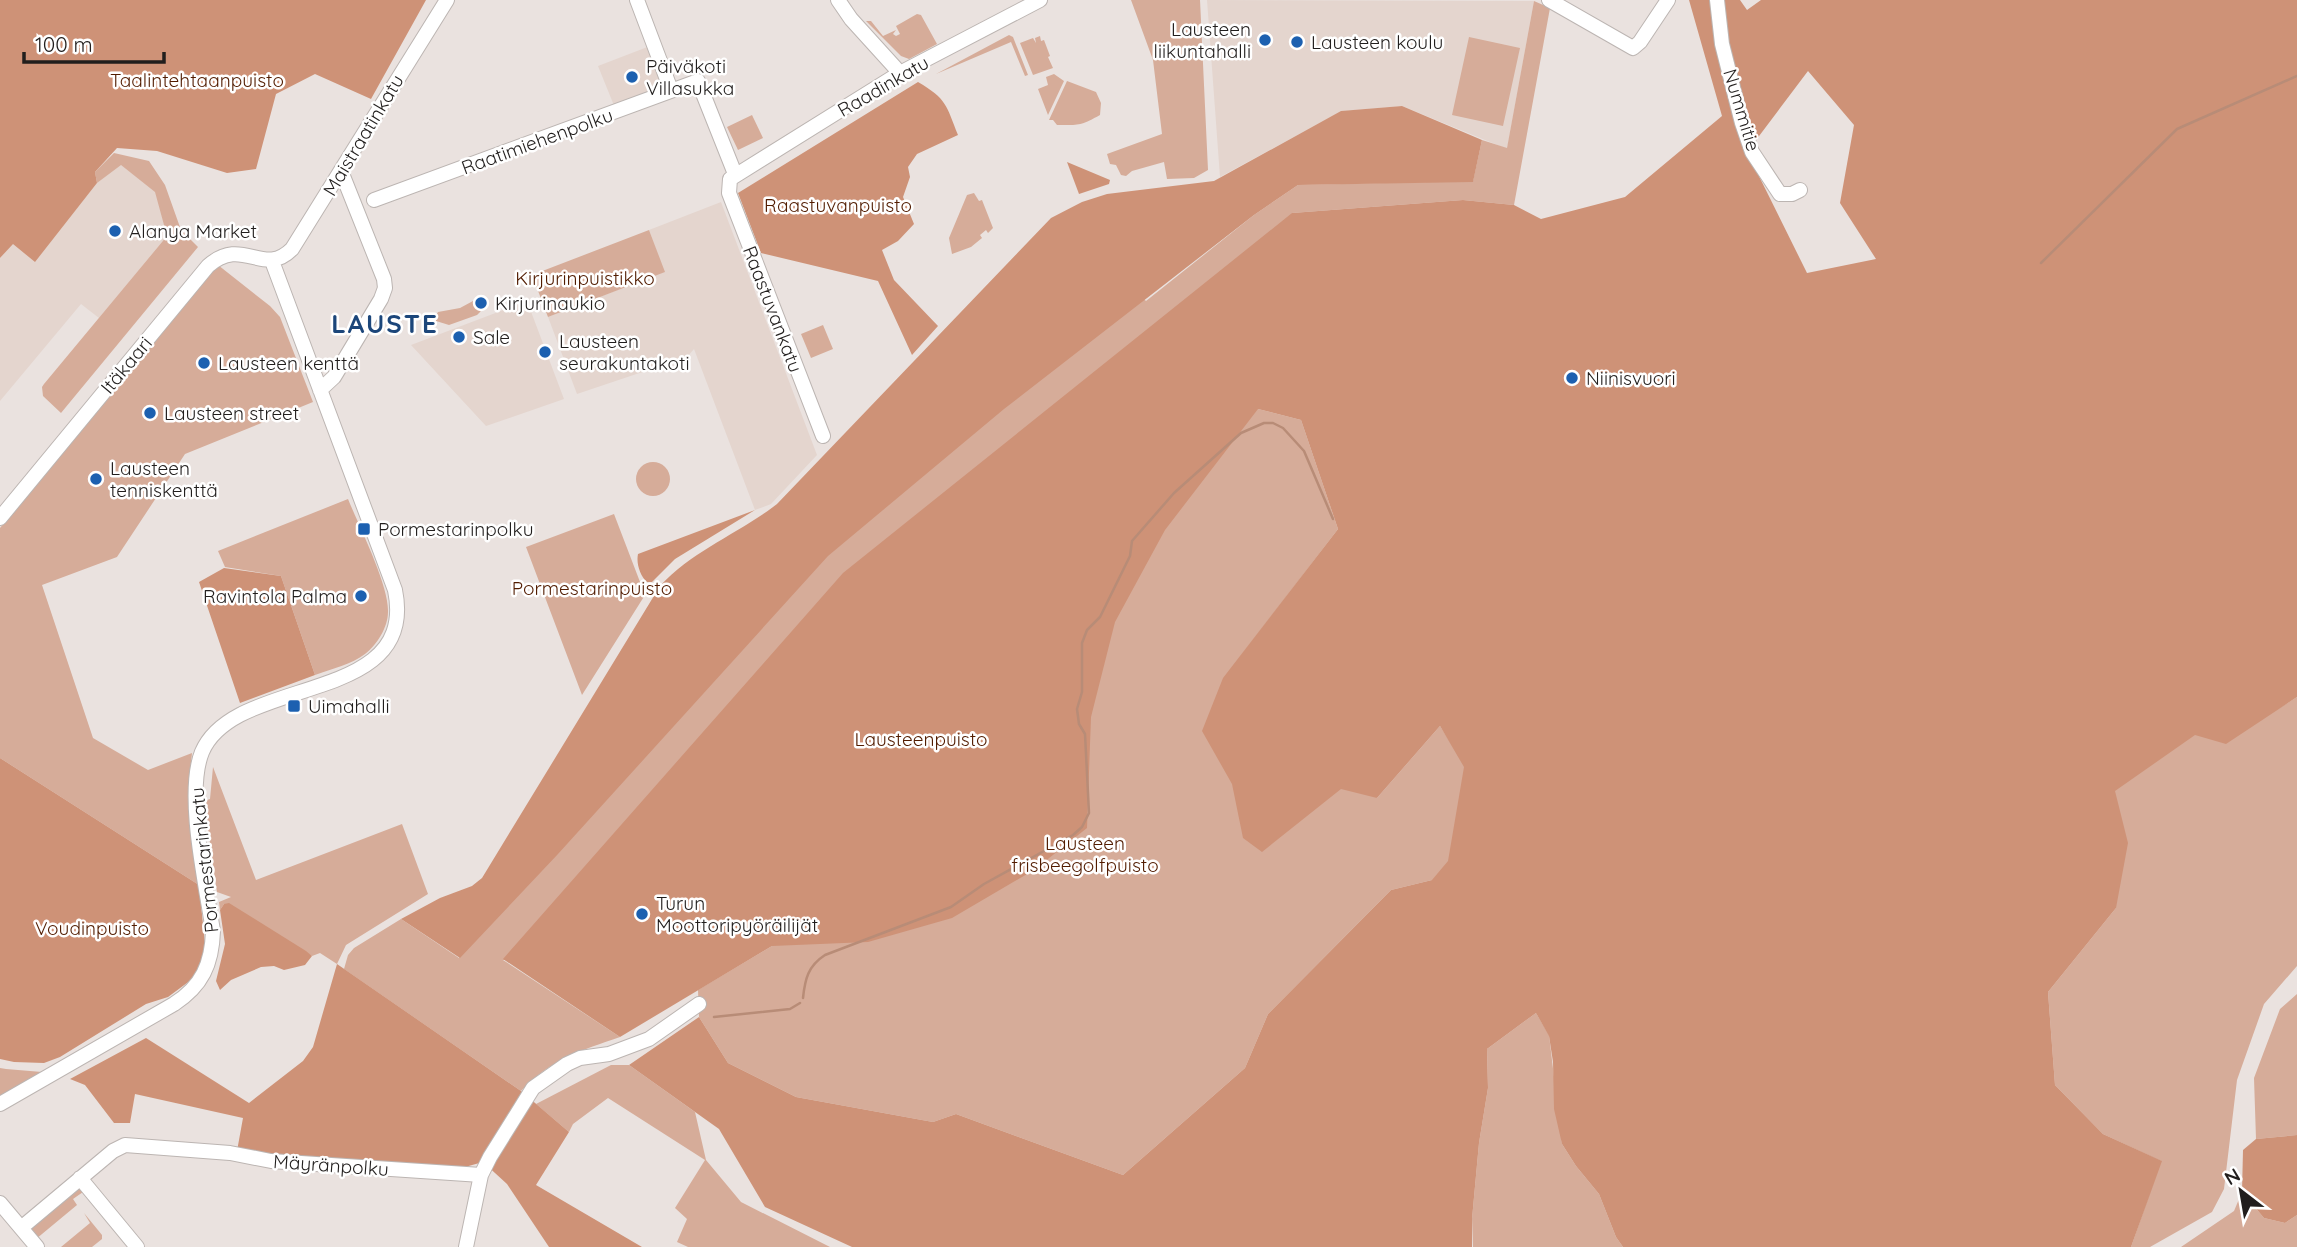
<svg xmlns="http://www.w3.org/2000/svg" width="2297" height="1247" font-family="Quicksand,sans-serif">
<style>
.built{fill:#e4d5ce}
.green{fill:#d6ac99}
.forest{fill:#ce9277;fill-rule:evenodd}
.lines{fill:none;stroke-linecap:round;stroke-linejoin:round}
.stream{stroke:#b88c77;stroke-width:2.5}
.minor-casing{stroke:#bcb5b2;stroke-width:16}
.minor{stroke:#fff;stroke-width:14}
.poi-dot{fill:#1c60b0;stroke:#fff;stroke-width:2.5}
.labels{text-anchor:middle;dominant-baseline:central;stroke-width:5;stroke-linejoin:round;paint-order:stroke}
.poi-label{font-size:19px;fill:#211e1d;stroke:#fff;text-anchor:start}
.park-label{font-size:19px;fill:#521c00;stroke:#fff}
.street-label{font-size:19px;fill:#211e1d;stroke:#fff}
.district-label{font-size:26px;font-weight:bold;letter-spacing:2px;fill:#1c467a;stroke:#fff}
</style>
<rect width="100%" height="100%" fill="#eae2df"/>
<!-- built -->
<path class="built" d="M1207,0l327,1 -27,148 -105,-43 -60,5 -122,66z
M650,46l16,42 -51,20 -17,-42z
M120,164l36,28 11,44 -68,82 -18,-14 -81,97v-143l13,-15 22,18 62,-78z
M721,202l96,253 -46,49 -16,6 -61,-161 -7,8 -110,37 -29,-77 116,-45 -15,-42z
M527,301l37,98 -78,27 -75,-81z"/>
<!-- green -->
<path class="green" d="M1131,0h69l8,170 -14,8 -27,1 -3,-17 -32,9 -6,5 -5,-1 -5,-10 -6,-1 -3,-10 55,-20 -9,-74z
M1534,1l16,7 -36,197 -51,-5 -171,13 -34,196 43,11 37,109 -98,128 137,141 63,-72 12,19 826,-36 19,-12v269l-33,38 -27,76 -13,109 -12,23 -62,35h-19l30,-86 -58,-27 -48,-49 -7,-93 68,-84 -553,139 -131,-167 -41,10 -123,124 -23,54 -122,107 -167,-61 -23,8 -137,-25 -68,-34 -29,-46 -1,-27 74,-44 -269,14 117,77c-38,13 -70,23 -99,54l-177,-122 4,-14 6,-7 47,-29 58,39 274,-359 382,-327 31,29 108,-86 44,-30 175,-4 9,-41 25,8z
M917,14l4,1 16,29 -28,15 -8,-3 -35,-35h5l12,15 13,-6 -3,4 3,2 4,-2 -4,-8z
M1009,35l4,2 15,38 -3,1 -14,-34 -75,32z
M1040,36l1,5 3,-1 6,16 -2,1 5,11 -20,7 -13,-32 13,-5 3,5 -1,-5z
M1469,37l51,11 -17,78 -51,-11z
M1054,74l10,7 -16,34 -10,-26 10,-4 -2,-8z
M1067,81l29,11 5,11 -1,12c-20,11 -20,10 -43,10l-4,-5h-4z
M752,115l11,23 -25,12 -11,-23z
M114,153l35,8 16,24 16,45 17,17 -137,166 -18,-17 -1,-9 2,-3 123,-148 -12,-44 -34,-27 -24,18 -2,-11z
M974,193l5,8 3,-1 11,28 -5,5 -2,-3 -6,5 2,3 -11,9 -19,7 -3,-16 18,-43z
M649,230l16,42 -117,45 -16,-42z
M218,265l52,41 10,11 33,85 -128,52 -68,103 -75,28 51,153 55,32 44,-17 -3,28 10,104 -199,-127v-230l88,-108z
M473,301h5l4,4v5l-5,5 -28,10 -13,-4 -1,-4 3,-5 22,-4z
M823,325l10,24 -22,9 -10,-24z
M636 479a17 17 0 1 1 34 0a17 17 0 1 1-34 0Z
M348,499c11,27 41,86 40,113 0,15 -11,33 -23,42 -13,10 -33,15 -50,21l-34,-99 -56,-9 -7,-16z
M614,514l31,81 -63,100 -56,-148z
M213,767l43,113 146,-56 26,70 -82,51 -9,19 -17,-11 -8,3 -88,-52 -4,6 -1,-8 12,-5 -14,-5 -13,-91 6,-2z
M2297,994v141l-41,4 -2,-61 26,-69z
M1536,1013l13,22 13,109 14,22 23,28 17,43 7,10h-150l-1,-28 7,-76 9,-55 -1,-39z
M611,1065h18l66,47 11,48 35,42 89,45h-142l-11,-5 10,-23 -12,-11 30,-48 -97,-62 -35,26 -4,8 -33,-28z
M0,1068l6,1 36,3 -42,25z
M81,1188l2,4 -10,7 4,6 -41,34 -5,-12 45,-38z
M2242,1192l22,26 21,5 12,-8v32h-116l53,-36z
M84,1213l18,22v4l-10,8h-31l29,-24z"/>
<!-- forest -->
<path class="forest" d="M0,0h426l-55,99 -56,-25 -39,20 -20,75 -29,4 -70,-22 -40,-3 -22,24 2,11 -62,79 -22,-18 -13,14z
M1689,0h51l7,10 14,-10h536v697l-71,47 -31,-9 -80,56 13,52 -12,65 -68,84 7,93 48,49 59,27 -31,86h-508l-7,-10 -17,-43 -23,-28 -14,-22 -8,-35 -1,-47 -4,-26 -13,-23 -49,36 1,39 -9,55 -7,76v28h-620l-87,-40 -46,-78 -90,-64 70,-48 29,46 68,34 137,25 23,-8 167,61 122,-107 23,-54 123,-124 41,-10 16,-19 16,-94 -24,-41 -63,72 -36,-9 -79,63 -19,-14 -11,-54 -30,-53 21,-53 115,-149 -37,-109 -43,-11 -93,121 -50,92 -24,95 -4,111 -53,42 -82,48 -84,24 -96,4 -152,91 -117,-78 340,-386 449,-360 171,-13 51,5 27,14 84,-22 97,-81zM1808,71l46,54 -14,78 36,56 -69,14 -60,-121z
M918,82c29,17 28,23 40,53l-41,19 -9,13 2,10 -7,20 11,27 -16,17 -16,9 12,30 44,46 -26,29 -34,-74 -117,-28 -23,-60z
M1402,106l80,34 -9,42 -175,3 -44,30 -250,194 -176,147 -270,298 -98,104 -59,-39 39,-21 32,-12 10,-8 178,-292c33,-36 80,-53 117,-82l274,-286 31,-16 25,-8 107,-13 127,-70z
M1067,162l43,18 -1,4 -30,10z
M755,510l-80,49 -23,23h-5c-7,-6 -11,-19 -9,-28z
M224,568l57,8 34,99 -75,28 -41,-121z
M0,758l199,127 7,69 -11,23 -27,20 -22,7 -86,53 -16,6 -30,-1 -14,-3z
M229,903l77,48 6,5 -7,9 -21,5 -10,-4 -13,1 -30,13 -11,10 -4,-9 9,-37 -5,-34 4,-6z
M337,964l184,127 48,41 -33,53 106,62h-93l-42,-63 -24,-22 -18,5 -202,-11 -26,-5 6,-33 -108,-24 -5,29h-16l-29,-38 -15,-6 76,-41 103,65 54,-42 10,-14z
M2297,1135v80l-12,8 -21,-5 -22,-26 1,-42 13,-11z"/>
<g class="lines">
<!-- stream -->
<path class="stream" d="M2041,263l136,-134 120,-53
M803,998c2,-19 5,-32 22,-43l126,-48 33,-23 89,-49 9,-8 7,-14 -4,-79 -6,-10 -2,-15 5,-17v-49l5,-13 13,-13 30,-61 2,-15 42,-48 67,-60 23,-10h9l10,5 21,23 29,68
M714,1017l76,-8 10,-6"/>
<defs>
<path id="minor" d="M637,0l34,90
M838,0l13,19 49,54
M1549,0l84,48 7,-6 28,-42
M1717,0l5,44 20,79 10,29 28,42h12l8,-4
M374,200l324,-119 37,93
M320,390l14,-13 47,-78 4,-11 -1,-9 -43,-108
M823,436l-94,-243 1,-14 170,-106 140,-73
M0,518l208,-252c35,-31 55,12 84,-17l155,-249
M0,1104l174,-100c28,-18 38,-40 39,-73 -7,-46 -28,-137 -11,-179 33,-78 217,-45 193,-162l-123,-329
M481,1175l9,-18 43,-69 34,-24 13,-6 29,-4 40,-15 50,-35
M80,1178l57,69
M0,1203l37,44
M21,1228l92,-77 12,-6 105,8 41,8 210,14 -15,72"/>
</defs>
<!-- minor casing -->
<use href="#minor" class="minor-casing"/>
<!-- minor -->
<use href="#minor" class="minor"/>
</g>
<!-- markers -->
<g class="poi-dot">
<circle cx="1265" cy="40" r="7"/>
<circle cx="1297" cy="42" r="7"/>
<circle cx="632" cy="77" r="7"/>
<circle cx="115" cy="231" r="7"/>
<circle cx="481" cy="303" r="7"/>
<circle cx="459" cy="337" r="7"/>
<circle cx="545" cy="352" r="7"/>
<circle cx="204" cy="363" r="7"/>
<circle cx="1572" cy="378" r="7"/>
<circle cx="150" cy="413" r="7"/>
<circle cx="96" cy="479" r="7"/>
<rect x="357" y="522" width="14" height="14" rx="3.5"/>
<circle cx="361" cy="596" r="7"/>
<rect x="287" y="699" width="14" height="14" rx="3.5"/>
<circle cx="642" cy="914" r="7"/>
</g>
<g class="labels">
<!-- poi labels -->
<g class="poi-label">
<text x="1251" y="29" text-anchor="end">Lausteen<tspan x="1251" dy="22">liikuntahalli</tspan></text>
<text x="1311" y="42">Lausteen koulu</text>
<text x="646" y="66">Päiväkoti<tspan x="646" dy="22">Villasukka</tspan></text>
<text x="129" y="231">Alanya Market</text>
<text x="495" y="303">Kirjurinaukio</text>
<text x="473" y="337">Sale</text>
<text x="559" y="341">Lausteen<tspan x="559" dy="22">seurakuntakoti</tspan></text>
<text x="218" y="363">Lausteen kenttä</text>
<text x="1586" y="378">Niinisvuori</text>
<text x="164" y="413">Lausteen street</text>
<text x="110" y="468">Lausteen<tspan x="110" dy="22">tenniskenttä</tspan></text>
<text x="378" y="529">Pormestarinpolku</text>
<text x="347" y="596" text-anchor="end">Ravintola Palma</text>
<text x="308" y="706">Uimahalli</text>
<text x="656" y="903">Turun<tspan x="656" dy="22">Moottoripyöräilijät</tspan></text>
</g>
<!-- park labels -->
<g class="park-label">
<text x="197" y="80">Taalintehtaanpuisto</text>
<text x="838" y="205">Raastuvanpuisto</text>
<text x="585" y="278">Kirjurinpuistikko</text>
<text x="592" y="588">Pormestarinpuisto</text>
<text x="921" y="739">Lausteenpuisto</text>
<text x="1085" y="843">Lausteen<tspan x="1085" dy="22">frisbeegolfpuisto</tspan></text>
<text x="92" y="928">Voudinpuisto</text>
</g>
<!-- street labels -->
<g class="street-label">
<text transform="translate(883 86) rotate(-30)">Raadinkatu</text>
<text transform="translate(1742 110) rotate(73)">Nummitie</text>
<text transform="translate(363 135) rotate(-59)">Maistraatinkatu</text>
<text transform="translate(537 141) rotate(-20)">Raatimiehenpolku</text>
<text transform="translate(773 309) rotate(69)">Raastuvankatu</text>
<text transform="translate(126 365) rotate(-50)">Itäkaari</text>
<text transform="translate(204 860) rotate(-96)">Pormestarinkatu</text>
<text transform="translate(331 1165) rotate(4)">Mäyränpolku</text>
</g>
<!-- district labels -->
<g class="district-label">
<text x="385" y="323">LAUSTE</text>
</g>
</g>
<!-- north arrow -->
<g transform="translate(2241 1191) rotate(329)" stroke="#ffffff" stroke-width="5" paint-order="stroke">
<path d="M0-5L12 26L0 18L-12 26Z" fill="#211e1d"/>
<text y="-10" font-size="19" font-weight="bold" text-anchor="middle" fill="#211e1d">N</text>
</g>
<!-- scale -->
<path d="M24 52v10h140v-10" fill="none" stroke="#211e1d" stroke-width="3.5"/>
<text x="35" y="52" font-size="21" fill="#211e1d" stroke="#ffffff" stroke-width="5" paint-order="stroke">100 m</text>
</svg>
